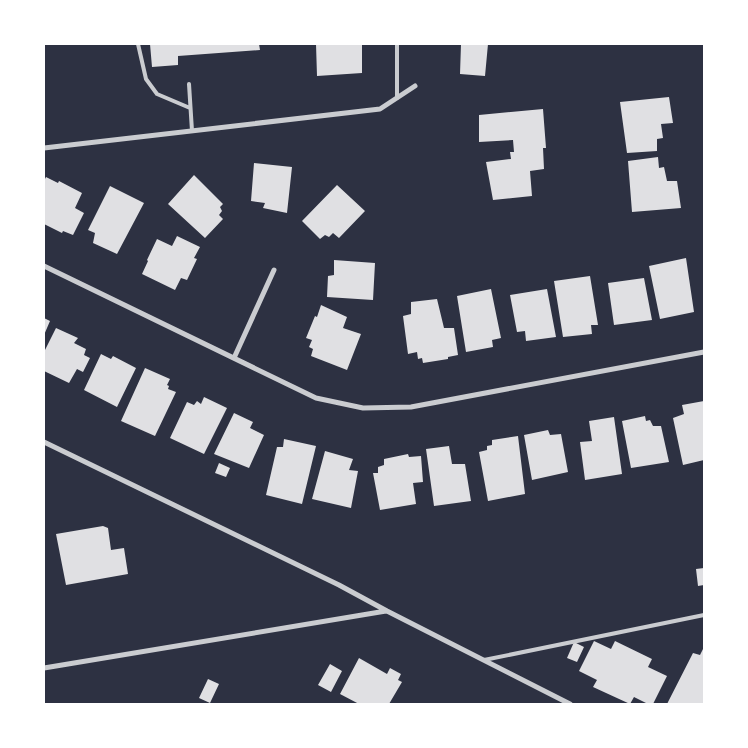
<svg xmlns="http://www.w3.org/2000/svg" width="748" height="748" font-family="'Roboto Condensed',sans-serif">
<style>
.building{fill:#e0e0e3}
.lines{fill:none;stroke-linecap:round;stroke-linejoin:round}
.service{stroke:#caccd0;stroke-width:4}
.minor{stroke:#caccd0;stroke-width:5}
</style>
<rect width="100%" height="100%" fill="#2d3142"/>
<!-- building -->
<path class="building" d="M150,44h109l1,6 -82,6v9l-26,2z
M316,44h46v29l-45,3z
M461,44h27l-3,32 -25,-2z
M669,97l4,26 -12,1 2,14 -6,1v12l-30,2 -7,-51z
M543,109l3,39h-3l1,21 -14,2 2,25 -39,4 -7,-38 25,-3 -1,-7h4l-1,-12 -34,2v-27z
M658,157l1,11 5,-1 3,14h10l4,27 -49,4 -4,-51z
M254,163l38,4 -5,46 -24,-5 2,-5 -14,-2z
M194,175l29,29 -3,3 2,4 -3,4 4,4 -18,19 -37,-34z
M46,177l12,6 1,-2 23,12 -7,15 9,5 -11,22 -10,-4 -1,2 -18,-9v-43z
M337,185l28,26 -26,27 -6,-5 -4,4 -4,-2 -5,4 -18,-18z
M110,186l34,17 -27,51 -24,-11 2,-10 -7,-3z
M177,236l23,11 -6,11 3,1 -10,21 -6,-2 -6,12 -33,-16 6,-13 -1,-1 10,-21 15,7z
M686,258l8,54 -34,7 -11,-53z
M334,260l41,3 -2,37 -46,-3 1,-21 6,-1z
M590,276l8,49h-7l1,9 -29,3 -9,-56z
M644,278l8,42 -38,5 -6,-42z
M491,289l10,49 -9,2 1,7 -27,5 -9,-56z
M547,289l9,48 -30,4 -1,-10 -8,1 -7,-37z
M437,299l7,29h10l4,27 -10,2v2l-25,4 -1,-5 -4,1 -1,-7 -9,2 -5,-38 8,-2v-12z
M321,305l26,12 -4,11 18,6 -14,36 -36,-14 2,-7 -4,-2 3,-7 -6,-2 9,-22 2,1z
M44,318l6,3 -6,14z
M56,328l22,10 -4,5 12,6 -2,6 6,3 -7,14 -6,-3 -8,14 -25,-12v-19z
M101,354l10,5 2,-3 23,12 -19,39 -33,-17z
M145,368l25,11 -3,6 2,1 -1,3 8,3 -21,44 -34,-15z
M204,397l23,11 -23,46 -34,-16 17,-36 7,3 3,-4 4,3z
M704,401v59l-21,5 -10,-47 11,-4 -2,-9z
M234,413l19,9 -3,6 14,7 -15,33 -35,-14z
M645,416l1,5 4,-1 3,6h8l8,36 -38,6 -9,-47z
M614,417l8,57 -37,6 -5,-38 12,-1 -3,-20z
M548,430l2,5 11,-1 7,38 -36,8 -8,-45z
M518,436l7,58 -37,7 -9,-49 8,-2v-4l5,-1v-5z
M284,439l32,7 -14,58 -36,-9 11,-48h6z
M449,446l3,18h13l6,37 -37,5 -8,-57z
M325,451l28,8 -4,11 9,1 -7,37 -39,-9z
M408,454l1,3 12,-1 2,26 -10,1 3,21 -36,6 -7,-37h5v-6l6,-2v-6z
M219,463l11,5 -4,9 -11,-4z
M103,526l5,2 3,22 13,-2 4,26 -62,11 -10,-51z
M704,568v17l-6,1 -2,-17z
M594,641l17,8 4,-8 37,18 -4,8 19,9 -14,28h-5l-14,-7 -4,7 -37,-17 4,-7 -18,-9z
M574,642l10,5 -7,15 -10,-4z
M704,647v57h-37l26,-51 7,2z
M359,658l28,16 3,-6 11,6 -3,6 4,2 -13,22h-30l-19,-10z
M330,664l12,7 -11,21 -13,-7z
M208,679l11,5 -9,19 -11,-5z"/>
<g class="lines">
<!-- service -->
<path class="service" d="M138,44l8,35 11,15 33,14
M189,84l3,47
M397,98v-54
M484,660l220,-45"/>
<!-- minor -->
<path class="minor" d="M44,148l336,-39 35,-23
M44,266l272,132 47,10 48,-1 293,-55
M234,358l40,-88
M44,442l295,143 48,26 183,93
M44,668l342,-57"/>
</g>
<!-- border -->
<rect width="748" height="748" fill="none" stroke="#ffffff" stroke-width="90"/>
</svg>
